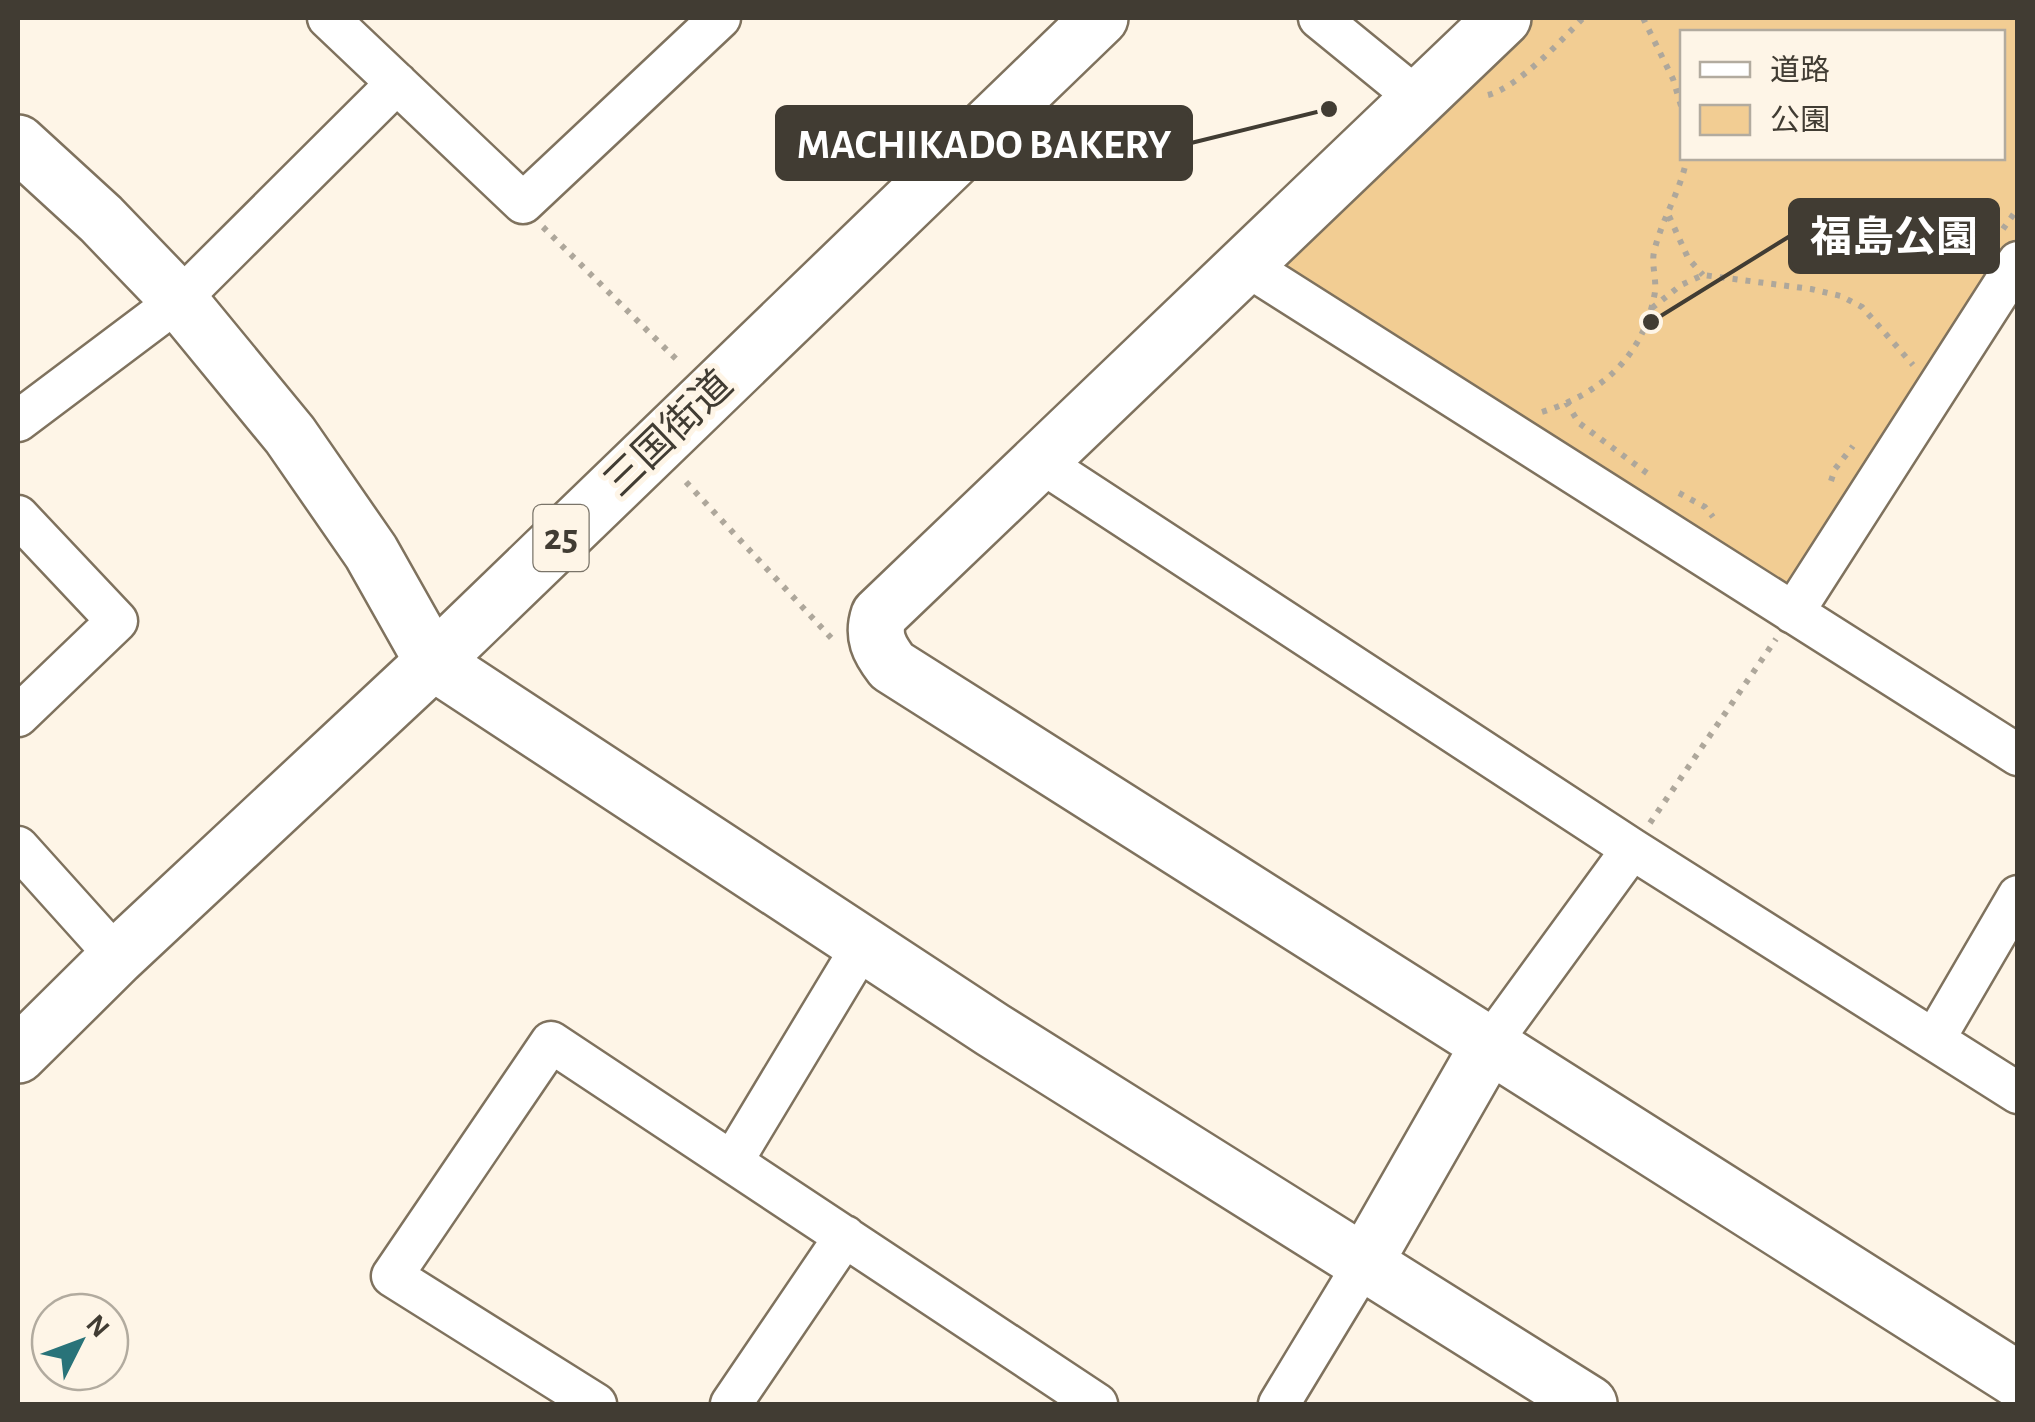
<svg xmlns="http://www.w3.org/2000/svg" width="2035" height="1422" font-family="'Alegreya Sans','Noto Sans JP',sans-serif">
<style>
.green{fill:#f2cd93;fill-rule:evenodd}
.lines{fill:none;stroke-linecap:round;stroke-linejoin:round}
.street-casing{stroke:#7f725e;stroke-width:45}
.secondary-casing{stroke:#7f725e;stroke-width:60}
.primary-casing{stroke:#7f725e;stroke-width:60}
.path{stroke:#aea79b;stroke-width:6;stroke-dasharray:5 8;stroke-linecap:butt}
.street{stroke:#fff;stroke-width:40}
.secondary{stroke:#fff;stroke-width:55}
.primary{stroke:#fff;stroke-width:55}
.labels{text-anchor:middle;dominant-baseline:central;stroke-width:10;stroke-linejoin:round;paint-order:stroke}
.shield{fill:#fef5e7;stroke:#7a7469;stroke-width:2.5}
.shield-label{font-size:38px;font-weight:bold;fill:#413c33}
.street-label{font-size:40px;fill:#413c33;stroke:#fef5e7}
.leader{fill:none;stroke:#413c33;stroke-width:4}
.callout-dot{fill:#413c33;stroke:#fef5e7;stroke-width:4}
.callout{fill:#413c33;stroke:#413c33;stroke-width:4}
.callout-label{font-size:42px;text-anchor:middle;font-weight:bold;fill:#fff}
</style>
<rect width="100%" height="100%" fill="#fef5e7"/>
<!-- green -->
<path class="green" d="M1508,18h509v218l-224,377 -549,-349zM1682,32h320v126h-320z"/>
<g class="lines">
<defs>
<path id="street" d="M328,18l195,185 197,-185
M1319,18l98,80
M1244,264l774,491
M18,421l161,-121 218,-217
M1039,461l593,388 386,244
M18,516l99,105 -99,95
M1793,613l225,-351
M18,847l99,110
M1934,1040l84,-144
M1489,1045l143,-196
M732,1162l132,-219
M596,1404l-204,-128 159,-234 546,362
M731,1404l114,-168
M1279,1404l86,-142"/>
<path id="secondary" d="M1503,18l-624,597c-7,21 0,34 13,51l1126,714
M18,143l83,76 78,81 111,135 81,117 62,110 560,368 596,374
M1365,1262l124,-217"/>
<path id="primary" d="M18,1055l99,-98 316,-295 667,-644"/>
</defs>
<!-- street casing -->
<use href="#street" class="street-casing"/>
<!-- secondary casing -->
<use href="#secondary" class="secondary-casing"/>
<!-- primary casing -->
<use href="#primary" class="primary-casing"/>
<!-- path -->
<path class="path" d="M1643,18l30,61 9,30
M1488,95c30,-8 73,-54 95,-77
M1669,216l19,42 15,17
M543,227l137,136
M2003,229l15,-21
M1652,308l29,-23 22,-10 108,14 30,7 21,11 51,58
M1566,402l13,21 72,53
M1542,412c58,-18 100,-54 112,-115 4,-15 -3,-31 0,-45 8,-34 26,-59 33,-94
M1831,481l4,-12 18,-23
M686,482l149,160
M1679,493l26,14 8,10
M1650,823l126,-184"/>
<!-- street -->
<use href="#street" class="street"/>
<!-- secondary -->
<use href="#secondary" class="secondary"/>
<!-- primary -->
<use href="#primary" class="primary"/>
</g>
<g class="labels">
<!-- shield labels -->
<rect class="shield" x="533.5" y="505" width="55" height="66" rx="8"/>
<g class="shield-label">
<text x="561" y="538">25</text>
</g>
<!-- street labels -->
<g class="street-label">
<text transform="translate(669 434) rotate(-44)">三国街道</text>
</g>
</g>
<!-- callouts -->
<path class="leader" d="M1329 109L1191 143M1651 322L1790 236"/>
<g class="callout-dot">
<circle cx="1329" cy="109" r="10"/>
<circle cx="1651" cy="322" r="10"/>
</g>
<g class="callout">
<rect x="777" y="107" width="414" height="72" rx="10"/>
<rect x="1790" y="200" width="208" height="72" rx="10"/>
</g>
<g class="callout-label">
<text x="984" y="158">MACHIKADO BAKERY</text>
<text x="1894" y="251">福島公園</text>
</g>
<!-- border -->
<rect width="2035" height="1422" fill="none" stroke="#413c33" stroke-width="40"/>
<!-- legend -->
<rect x="1680" y="30" width="325" height="130" fill="#fef5e7" stroke="#b2ab9f" stroke-width="2.5"/>
<rect x="1700" y="62" width="50" height="15" fill="#ffffff" stroke="#b2ab9f" stroke-width="2.5"/>
<text x="1770" y="80" font-size="30" fill="#413c33">道路</text>
<rect x="1700" y="105" width="50" height="30" fill="#f2cd93" stroke="#b2ab9f" stroke-width="2.5"/>
<text x="1770" y="130" font-size="30" fill="#413c33">公園</text>
<!-- north arrow -->
<g transform="translate(80 1342) rotate(48)"><circle r="48" fill="#fef5e7" stroke="#b2ab9f" stroke-width="2.5"/>
<path d="M0-8L18 38L0 25L-18 38Z" fill="#297379"/>
<text y="-15" font-size="28" font-weight="bold" text-anchor="middle" fill="#413c33">N</text>
</g>
</svg>
